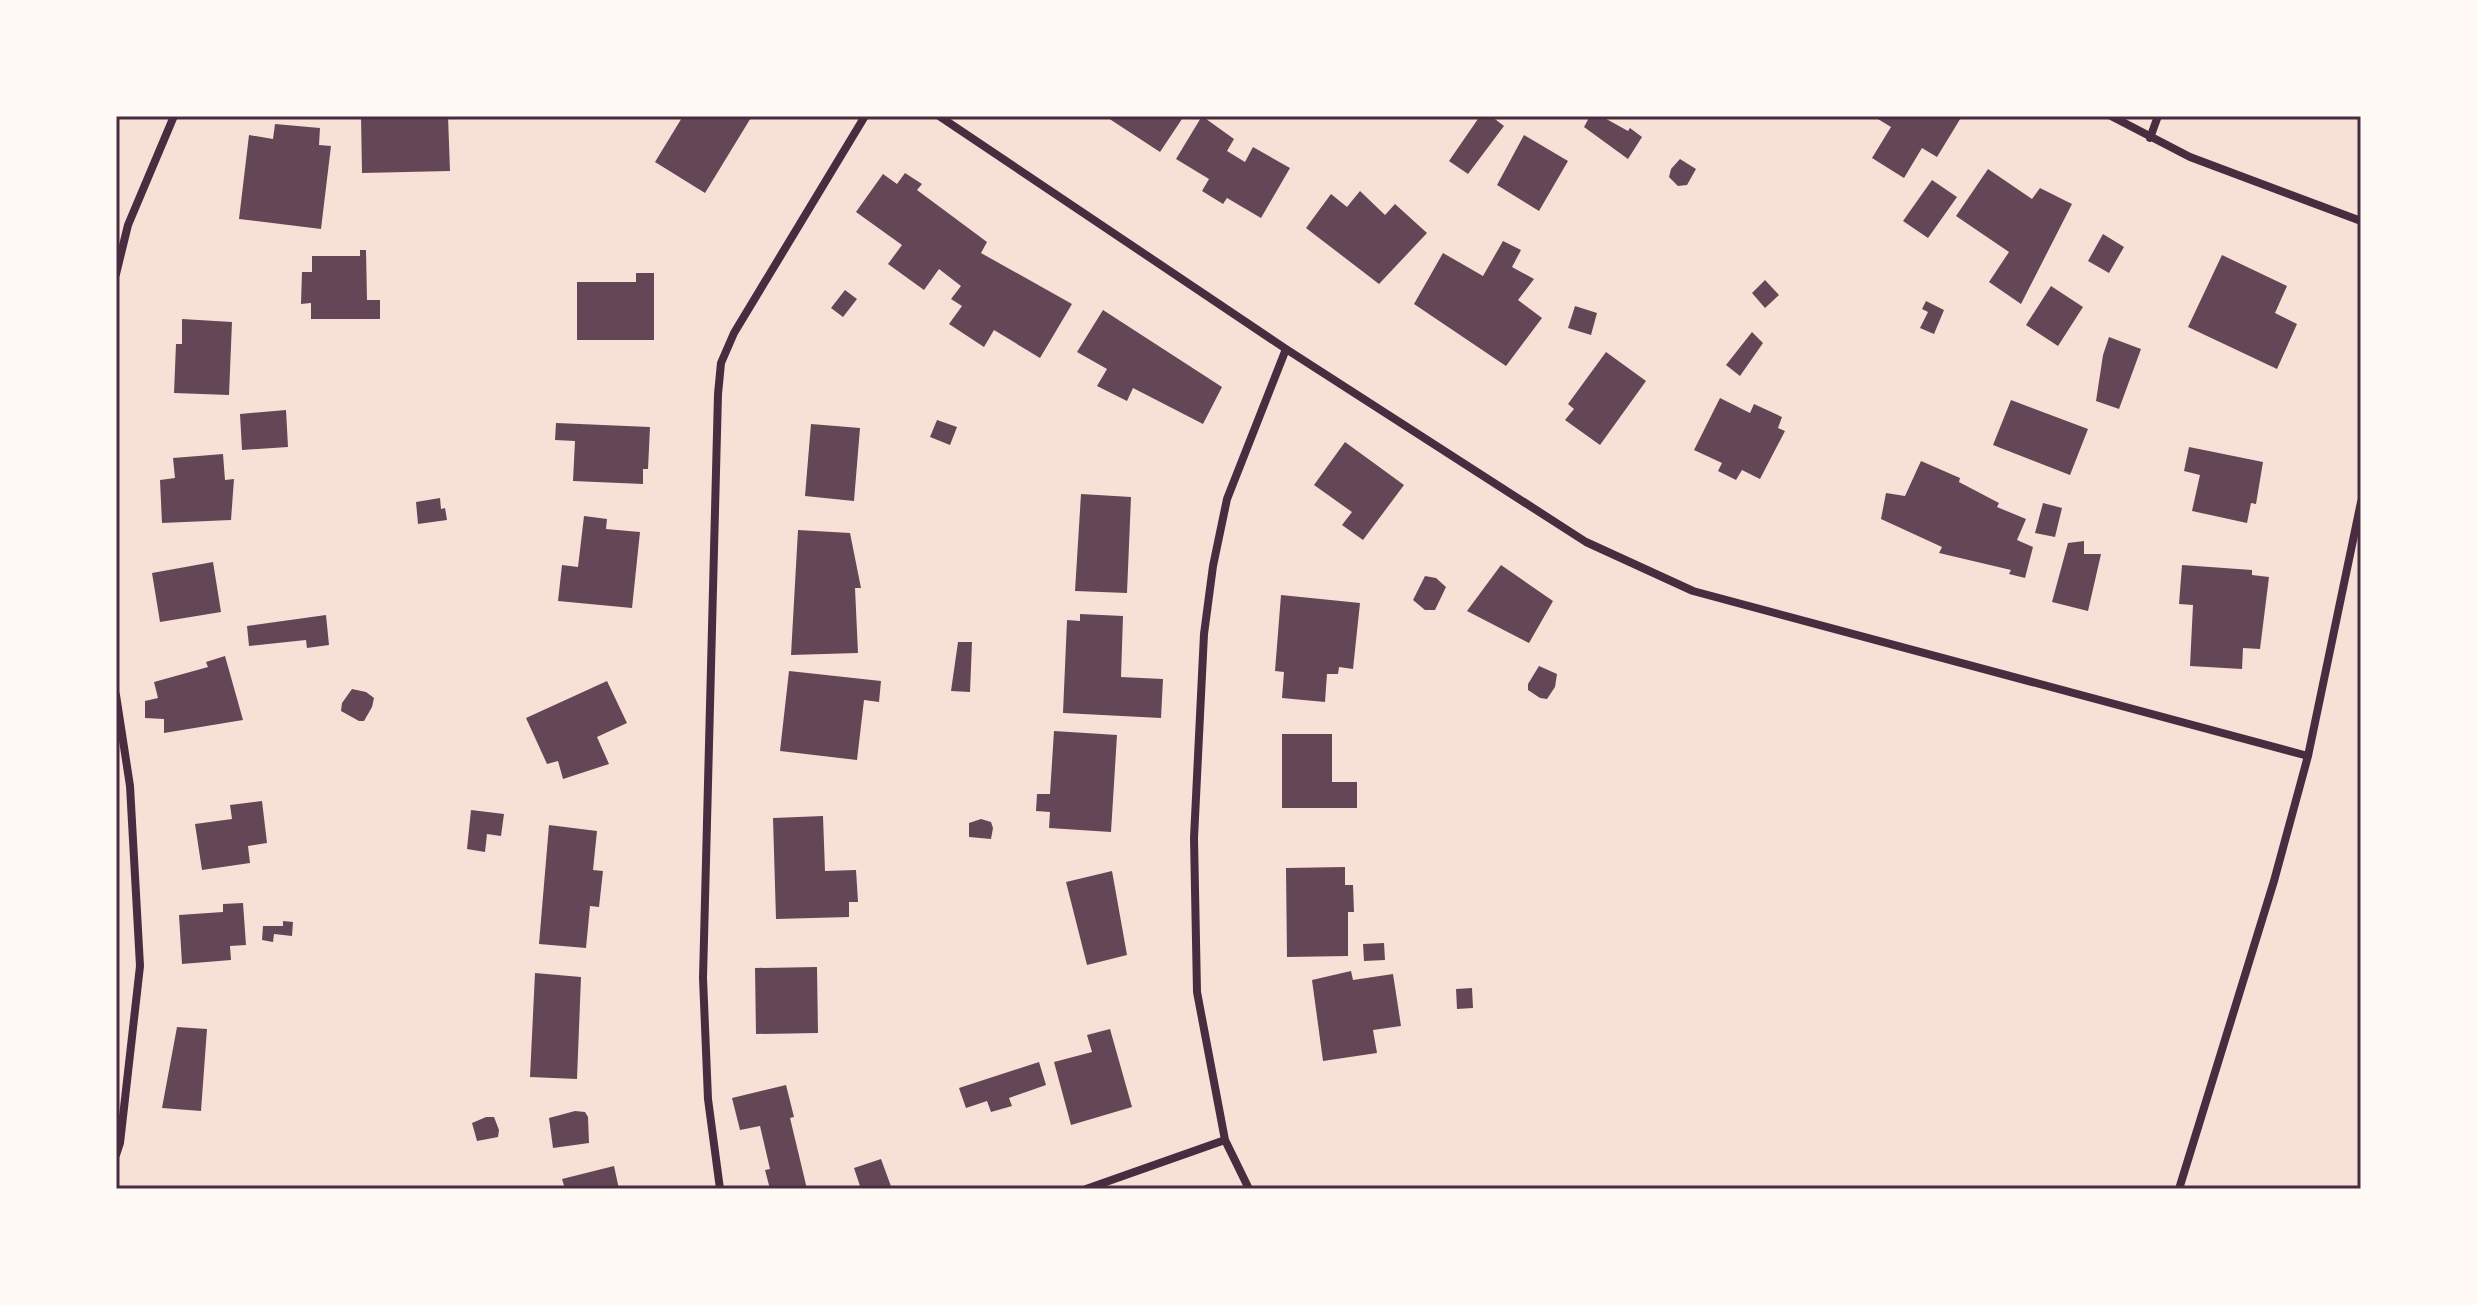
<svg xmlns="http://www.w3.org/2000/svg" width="2477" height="1305" font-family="Cabin,sans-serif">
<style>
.building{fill:#644757}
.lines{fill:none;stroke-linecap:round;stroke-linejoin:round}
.minor{stroke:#4a2c40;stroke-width:8}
.neatline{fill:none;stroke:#4a2c40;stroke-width:3}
</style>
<rect width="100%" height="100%" fill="#f7e1d7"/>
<!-- building -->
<path class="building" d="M361,116h87l2,55 -88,2z
M683,116h69l-47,77 -50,-31z
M1105,116h79l-24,36z
M1202,116l32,23 -7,12 18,11 8,-15 37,21 -29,50 -34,-20 -4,6 -21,-13 7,-12 -33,-20z
M1480,116h11l13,10 -36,48 -19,-13z
M1590,116h11l27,15 2,-3 12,9 -14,22 -44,-32z
M1873,116h89l-25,41 -15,-9 -18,30 -32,-20 19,-31z
M275,124l45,4 -1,17 12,1 -10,83 -82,-10 10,-84 24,4z
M1524,135l44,26 -29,50 -42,-26z
M1680,159l16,10 -9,16 -9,1 -9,-9 2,-8z
M1988,169l44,30 8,-11 32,16 -51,100 -32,-22 20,-30 -53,-36z
M905,173l17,11 -5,6 70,52 -6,11 91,51 -32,54 -46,-28 -10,17 -35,-23 13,-18 -11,-7 10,-13 -22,-17 -15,21 -36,-26 14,-19 -46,-33 27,-38 14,10z
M1932,180l25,17 -29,41 -25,-17z
M1360,191l25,24 10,-11 32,29 -48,51 -73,-56 25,-34 16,13z
M2103,234l21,13 -15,26 -21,-12z
M1503,241l18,9 -9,17 22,12 -16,21 24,18 -36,48 -92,-62 29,-51 40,23z
M360,250h6l1,50h13v19h-69v-16l-10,1 1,-32h10v-16h48z
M2222,255l65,31 -12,27 22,11 -20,45 -89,-42z
M636,273h18v67h-77v-58h59z
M1765,280l14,15 -14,13 -13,-15z
M2051,286l32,21 -25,39 -32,-21z
M845,290l12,9 -14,18 -12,-9z
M1926,301l18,9 -10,24 -14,-6 8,-16 -6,-3z
M1575,306l22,7 -6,22 -23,-7z
M1103,310l119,77 -19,37 -70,-36 -6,13 -30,-15 10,-17 -30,-17z
M182,319l50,3 -3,73 -55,-2 2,-49h6z
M1752,332l11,11 -23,33 -14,-11z
M2109,337l32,12 -22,60 -23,-8 7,-46z
M1606,352l40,29 -46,64 -35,-25 9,-11 -6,-5z
M1720,398l30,15 4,-9 28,13 -4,11 7,3 -25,48 -18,-9 -6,10 -18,-9 4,-8 -28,-13z
M2011,400l77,29 -18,46 -77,-30z
M286,410l2,37 -46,3 -2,-36z
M937,420l20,7 -7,18 -20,-8z
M556,423l94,4 -2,42h-5v15l-70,-3 2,-40 -20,-1z
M811,424l49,4 -6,73 -49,-5z
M1345,442l59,43 -41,55 -21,-15 10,-13 -38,-27z
M2189,447l74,15 -7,42 -5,-1 -4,20 -55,-12 8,-36 -16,-4z
M223,454l2,26 9,-1 -3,41 -69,3 -2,-43 15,-2 -2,-20z
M1921,461l39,17 -1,4 40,21 -2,4 29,12 -9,21 16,7 -8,31 -16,-4 2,-4 -72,-17 3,-6 -61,-28 5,-26 19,3z
M1081,494l50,3 -4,96 -52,-2z
M440,498l1,11 4,-1 2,12 -29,4 -2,-22z
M2043,503l19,5 -7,29 -20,-4z
M584,516l23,3 -1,10 34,3 -8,76 -74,-7 4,-36 16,2z
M798,530l52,3 11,55h-6l3,65 -67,2z
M2084,541v13h17l-13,57 -36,-9 16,-59z
M213,562l8,50 -61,10 -8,-49z
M1501,565l52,36 -24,42 -62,-32z
M2182,565l70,5v5l17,2 -9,72 -17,-1 -1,21 -52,-3 3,-61 -14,-1z
M1425,576l11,2 10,9 -11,23h-10l-12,-10z
M1281,595l79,8 -7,66 -14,-2 -1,7h-11l-2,28 -43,-4 2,-26 -9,-1z
M1080,614l43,2 -2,61 42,2 -2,39 -98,-5 4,-93 13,1z
M326,615l3,30 -22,3 -1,-8 -57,6 -2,-20z
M958,642h14l-2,50 -19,-1z
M225,656l18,64 -79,13v-14l-19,-1v-17l13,-3 -4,-16 54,-15 -2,-5z
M1539,666l18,8 -2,13 -8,12 -7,-1 -12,-8v-6z
M789,671l92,10 -2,21 -15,-2 -7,60 -77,-9z
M607,681l20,42 -30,14 12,27 -46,15 -5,-18 -11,3 -21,-46z
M352,689l14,3 8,6 -2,9 -8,14h-5l-18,-10 1,-8z
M1054,731l63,4 -6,97 -62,-4 1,-16 -14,-1 1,-17h13z
M1282,734h50v48h25v26h-75z
M262,801l5,42 -19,3 2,17 -48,7 -7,-46 37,-5 -2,-14z
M471,810l33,4 -3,22 -14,-2 -2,18 -18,-3z
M823,816l2,55 31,-1 2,32h-9v15l-73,2 -3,-101z
M981,819l10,3 2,6 -2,11 -22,-2v-14z
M549,825l48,6 -4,39 10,1 -4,36 -9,-1 -4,42 -47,-4z
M1345,867v18h8l1,27h-6v44l-61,1 -1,-89z
M1112,871l15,84 -40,10 -21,-83z
M243,903l3,42 -16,1 1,14 -49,4 -3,-49 44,-3v-8z
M283,921l10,1 -1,14 -18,-2 -1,8 -11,-2 1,-14h20z
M1384,943l1,17 -21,1 -1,-17z
M817,967l1,66 -62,1 -1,-66z
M1351,971l2,9 40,-6 8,52 -28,4 4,23 -54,8 -11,-81z
M535,973l46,4 -4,102 -47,-2z
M1472,988l1,20 -16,1 -1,-20z
M177,1027l30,2 -6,82 -39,-3z
M1110,1029l22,78 -61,18 -17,-63 38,-10 -5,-17z
M1039,1062l7,23 -37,13 3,8 -21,6 -4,-11 -21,7 -7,-20z
M786,1085l8,32 -4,1 17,71h-37l-5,-19 5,-1 -10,-43 -20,4 -8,-32z
M575,1111l10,1 3,5 1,26 -36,5 -4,-30z
M486,1117h8l5,13 -1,7 -21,4 -5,-18z
M881,1159l11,30h-31l-7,-21z
M614,1166l5,23h-54l-3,-10z"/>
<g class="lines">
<!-- minor -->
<path class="minor" d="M939,116l347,233 300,193 107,49 615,165
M2111,116l79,41 171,64
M2150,138l8,-22
M116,274l12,-49 46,-109
M116,695l14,91 10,180 -20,177 -4,12
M720,1189l-12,-90 -5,-121 15,-584 3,-31 13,-30 131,-217
M1086,1189l139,-49
M1249,1189l-24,-49 -28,-148 -3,-154 10,-204 9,-68 14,-67 59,-150
M2179,1189l95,-308 34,-125 53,-254"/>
</g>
<!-- border -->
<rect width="2477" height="1305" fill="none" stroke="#fffaf5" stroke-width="236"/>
<rect x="118" y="118" width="2241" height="1069" class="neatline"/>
</svg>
